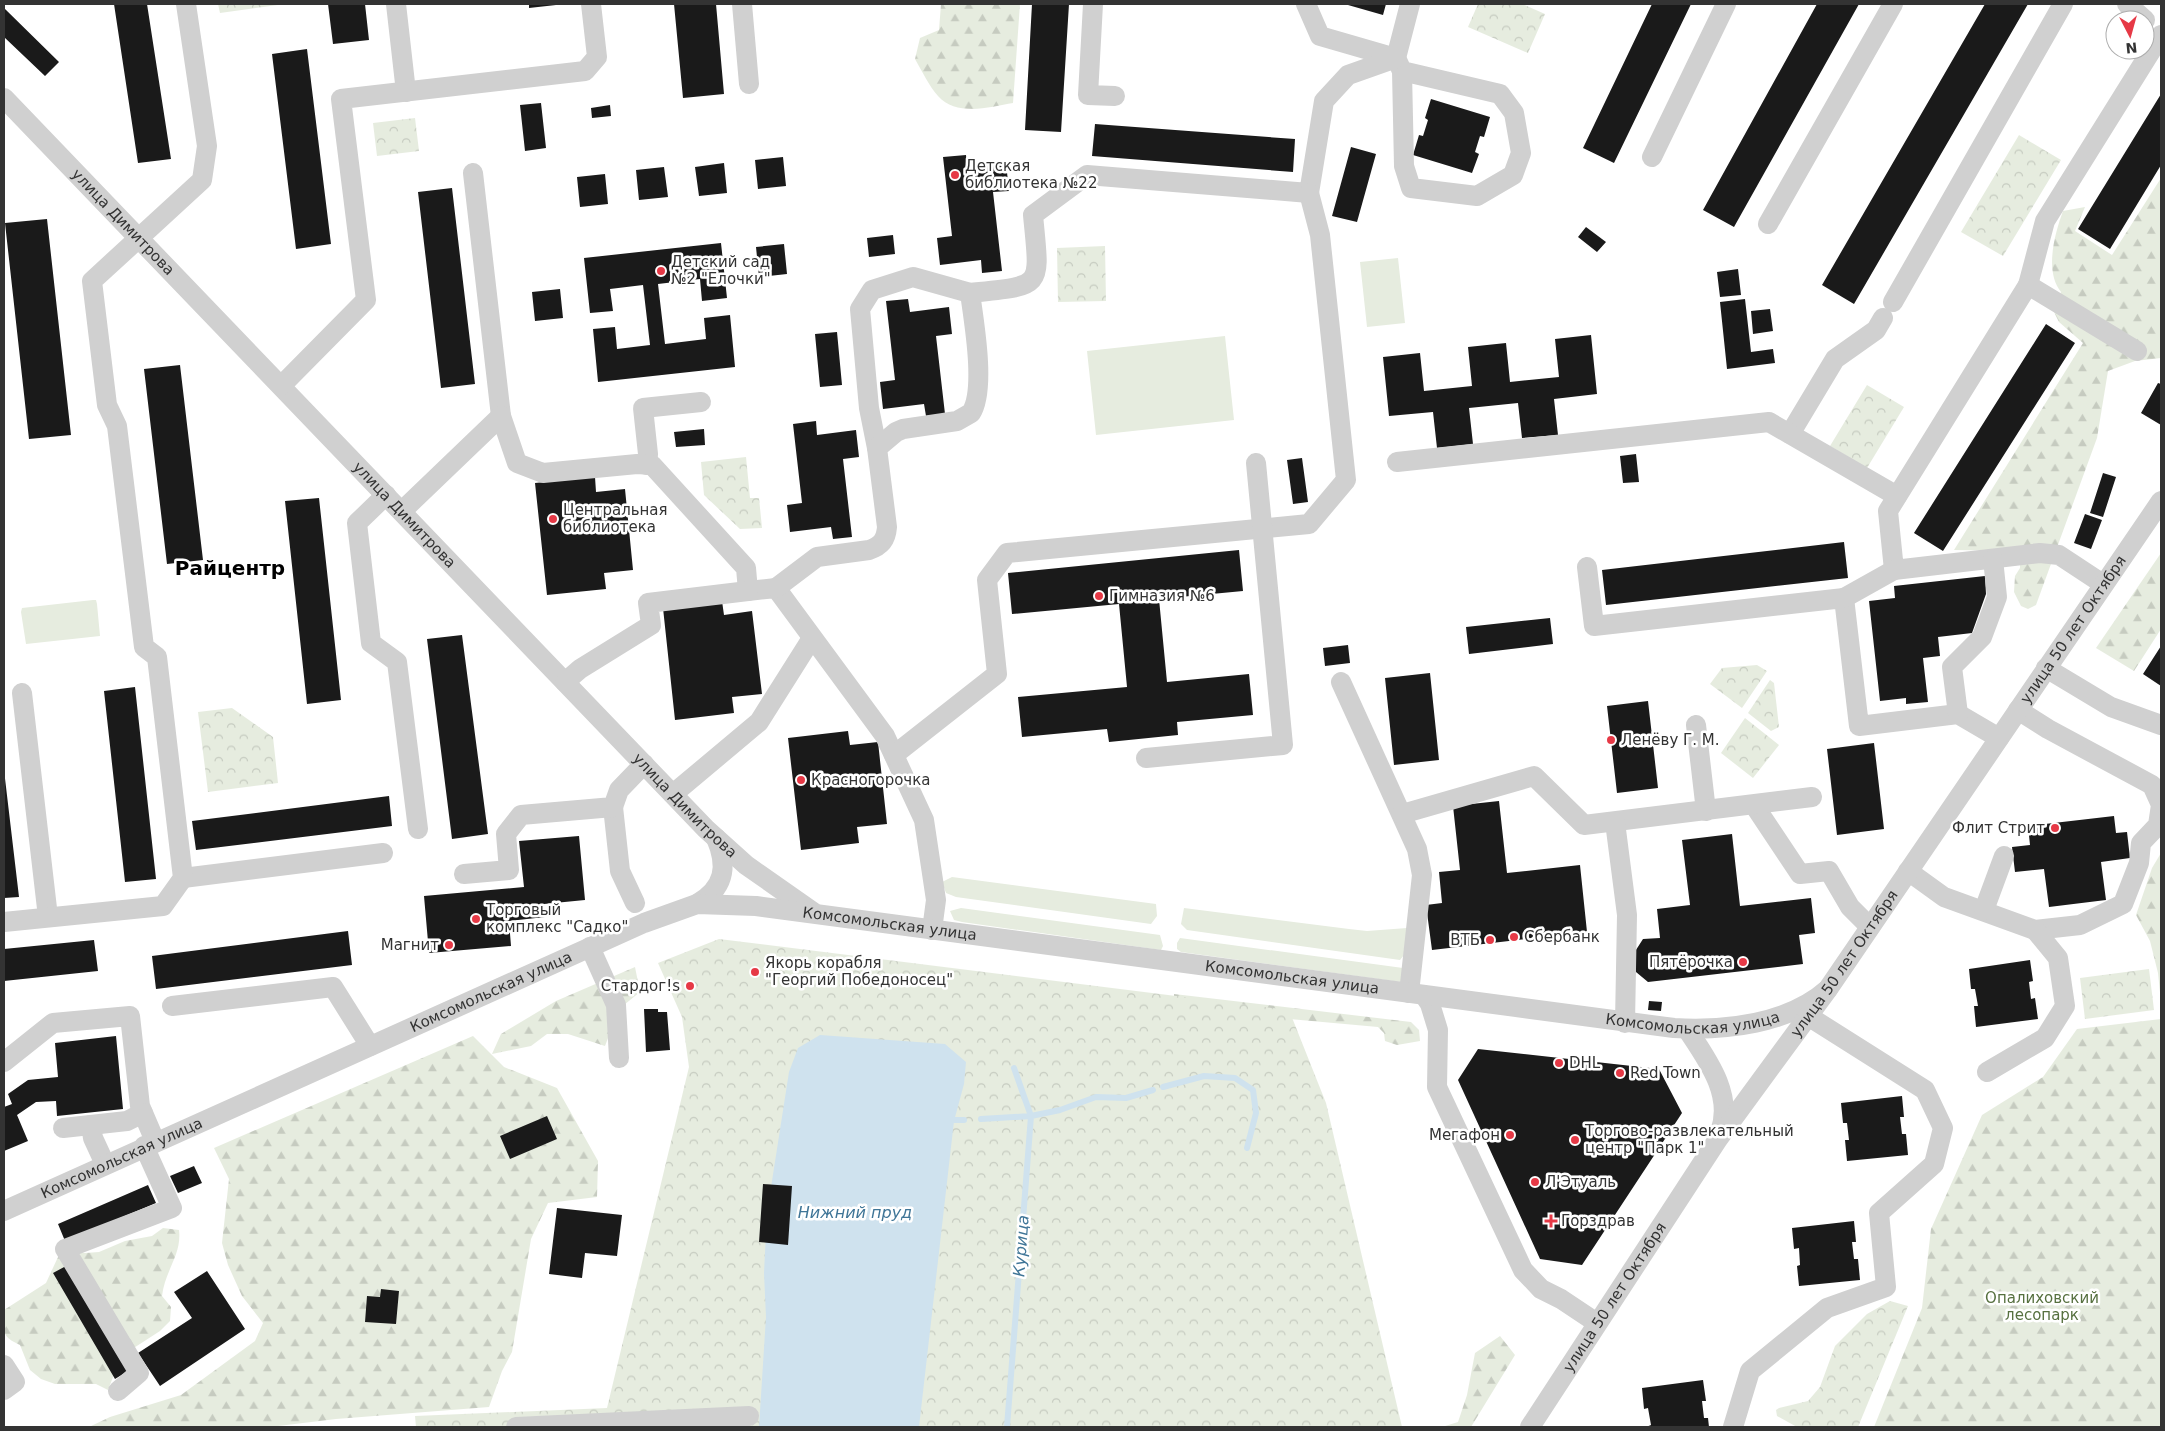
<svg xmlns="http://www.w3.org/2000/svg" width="2165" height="1431" font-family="'DejaVu Sans',sans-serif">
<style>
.grass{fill:#e6ecdf}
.forest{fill:url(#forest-firs)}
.park{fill:url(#park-crowns)}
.water{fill:#cfe2ee}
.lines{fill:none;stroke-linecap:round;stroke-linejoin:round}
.stream{stroke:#cfe2ee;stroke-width:6}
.building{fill:#1a1a1a}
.minor{stroke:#d0d0d0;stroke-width:20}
.poi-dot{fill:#e63946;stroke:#fff;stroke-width:2}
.labels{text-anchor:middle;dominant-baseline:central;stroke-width:5;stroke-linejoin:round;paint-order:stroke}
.poi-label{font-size:15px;fill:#333;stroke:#fff;text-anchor:start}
.street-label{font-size:15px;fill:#333;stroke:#fff}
.park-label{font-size:15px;fill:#56703f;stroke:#fff}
.water-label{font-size:16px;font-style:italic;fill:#3f7597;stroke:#fff}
.district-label{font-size:20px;font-weight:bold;fill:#000;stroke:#fff}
</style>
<defs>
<pattern id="forest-firs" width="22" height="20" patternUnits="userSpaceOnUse" patternTransform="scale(1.25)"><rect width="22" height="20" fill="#e6ecdf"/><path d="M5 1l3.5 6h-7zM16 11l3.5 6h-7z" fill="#c6cbc0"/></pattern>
<pattern id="park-crowns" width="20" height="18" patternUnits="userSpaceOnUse" patternTransform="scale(1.25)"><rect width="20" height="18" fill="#e6ecdf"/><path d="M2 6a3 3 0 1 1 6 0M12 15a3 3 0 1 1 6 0" fill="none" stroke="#c6cbc0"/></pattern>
</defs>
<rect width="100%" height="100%" fill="#fff"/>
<!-- grass -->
<path class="grass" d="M1398,258l7,65 -38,4 -7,-65z
M1225,336l9,84 -138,15 -9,-84z
M93,600h3l1,4 3,32 -74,8 -5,-32 1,-4z
M952,877l204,27 1,12 -6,8 -195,-27 -10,-4 -4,-11z
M961,908l199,27 3,11 -2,4 -199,-28 -8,-2 -4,-9z
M1184,908l165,21 18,2 40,-3 -3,27 -4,5 -213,-30 -6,-6z
M1180,938l223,30 -2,14 -220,-30 -4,-3v-6z"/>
<!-- forest -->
<path class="forest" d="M941,4h79l-7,99c-23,4 -56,14 -75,-7 -9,-10 -16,-25 -23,-37l5,-21 19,-8z
M2161,178v180l-26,3 -27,10 -11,67 -61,167 -8,4 -7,-3 -7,-14 1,-16 5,-8v-17l-66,-1 129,-207 -24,-21 -6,-12 8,-18c-17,-21 -6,-59 2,-81l22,-4 -10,24 37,24z
M2161,553v76l-27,42 -38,-23z
M2161,853v149l-3,-29 -8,-32 -14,-26 16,-47z
M635,967l5,25 -21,17 -14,37 -37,-12h-21l-16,12 -39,8 9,-20 55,-33z
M1174,994l237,28 8,8 1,11 -23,4 -12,-4 -1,-8 -6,-6 -200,-18 -4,-6z
M2161,1019v408h-287l48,-119 9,-79 51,-114 61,-38 34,-48z
M473,1036l31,31 53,21 41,73 -1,36 -49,6 -17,36 -19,113 -10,19 -13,36 -153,12 -66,8h-181l21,-10 71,-22 74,-54 8,-18 -21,-27 -14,-31 -6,-22 7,-64 -15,-31z
M163,1228l16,2c3,25 -14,40 -17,66l9,11 -1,14 -10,10 -34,22 -8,11 -10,26 -12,-6h-41l-14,-5 -11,-9 -10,-25c-20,-9 -16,-14 -16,-35l42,-27 12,-26 13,-6 14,2 14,-1 26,-11 27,-5z
M1500,1336l15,19 -44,72h-29l16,-5 9,-27 8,-42z"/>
<!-- park -->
<path class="park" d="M218,4h67l-65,9z
M1478,4h44l23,10 -17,39 -60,-26z
M415,118l4,33 -42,5 -4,-33z
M2019,135l42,25 -58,96 -42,-24z
M1105,246l1,55 -48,1 -1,-54z
M1867,385l37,22 -37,61 -37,-22z
M746,457l4,41h9l3,30 -22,1 -36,-34 -3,-33z
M1757,665l10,6 -25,37 -32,-24 12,-16z
M1770,680l4,3 5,44 -8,4 -23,-18z
M232,708l41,29 5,46 -70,9 -10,-80z
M1745,718l34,27 -26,33 -32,-25z
M719,939l570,71 37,93 76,324h-986l-1,-11 192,-8 82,-341 -7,-50 -24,-54z
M2149,969l5,41 -69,9 -5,-41z
M1890,1301l18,5 -50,121h-61l-20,-11 -1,-6 3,-2 29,-7 12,-14 15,-41 32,-32z"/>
<!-- water -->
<path class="water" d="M820,1035l125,9 21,18 -2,22 -10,37 -35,306h-160l7,-110 -2,-44 3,-60 22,-141 9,-24z"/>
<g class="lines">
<!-- stream -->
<path class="stream" d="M1163,1087l41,-11 31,2 18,12 3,23 -9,35
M981,1119l50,-3 29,-6 36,-13 30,1 27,-8
M954,1120h10
M1007,1427l24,-311 -17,-48"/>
</g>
<!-- building -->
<path class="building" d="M114,4h33l24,155 -33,4z
M328,4h37l4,36 -36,4z
M529,4h27v1l-27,3z
M674,4h42l8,90 -41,4z
M1032,4h37l-8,128 -36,-2z
M1348,4h38l-3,11 -35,-10z
M1652,4h39l-77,159 -31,-15z
M1817,4h42l-125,223 -31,-17z
M1985,4h43l-174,300 -32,-19z
M4,8l55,54 -14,14 -41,-39z
M307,49l24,195 -35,5 -24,-195z
M2161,94v71l-51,84 -32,-20z
M1431,99l59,18 -6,20 -4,-1 -5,16 4,2 -7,19 -59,-18 6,-20 4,1 5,-16 -3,-2z
M541,103l5,45 -21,3 -5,-46z
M610,105l1,11 -19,2 -1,-10z
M1095,124l200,15 -2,33 -201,-16z
M1351,147l25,7 -19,68 -25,-6z
M966,155l1,13 39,-5 3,28 -16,1 9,79 -20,2 -1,-13 -41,5 -3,-27 15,-2 -9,-79z
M783,157l3,29 -28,3 -3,-29z
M724,163l3,30 -28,3 -4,-29z
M664,167l4,30 -29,3 -3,-30z
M605,174l3,30 -28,3 -3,-30z
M452,188l23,196 -34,4 -23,-196z
M47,219l24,216 -42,4 -24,-216z
M1586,227l20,15 -9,10 -19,-15z
M893,235l2,19 -26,3 -2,-19z
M721,243l6,55 -25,3 -2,-22 -42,5 7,60 41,-5 -2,-21 26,-3 5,52 -137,15 -5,-53 22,-2 2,22 33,-4 -7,-60 -33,4 3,22 -23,2 -6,-55z
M784,244l3,30 -28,3 -3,-30z
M1738,269l3,26 -21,2 -3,-25z
M560,289l3,29 -28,3 -3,-29z
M908,299l2,13 39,-5 3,27 -16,2 9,78 -19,2 -2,-12 -41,5 -3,-27 15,-2 -9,-79z
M1745,299l6,53 22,-3 2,14 -48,6 -7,-67z
M1770,309l3,22 -20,3 -2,-23z
M2046,324l29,19 -132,208 -29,-18z
M837,332l5,53 -22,2 -5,-53z
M1591,335l6,59 -43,5 4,36 -36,3 -4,-35 -49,5 4,36 -36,4 -4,-36 -44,4 -6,-59 37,-4 4,38 48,-5 -4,-39 38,-4 4,39 49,-5 -4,-38z
M180,365l23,195 -36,4 -23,-195z
M2158,383l3,1v41l-20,-12z
M816,421l1,14 39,-5 3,27 -16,2 9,78 -19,2 -2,-12 -41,5 -3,-27 15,-2 -9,-79z
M704,429l1,16 -29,2 -2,-15z
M1636,454l3,28 -16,1 -3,-27z
M1302,458l6,44 -15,2 -6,-44z
M2103,473l13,4 -13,40 -13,-4z
M595,477l1,15 29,-3 8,81 -29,3 2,16 -59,6 -12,-112z
M319,498l22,202 -34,4 -22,-203z
M2085,514l17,6 -11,29 -17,-6z
M1844,542l4,36 -242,27 -4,-35z
M1239,550l4,41 -84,8 8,83 82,-8 4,41 -76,7 1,13 -69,7 -2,-13 -85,8 -4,-40 109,-10 -8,-83 -107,10 -4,-41z
M1985,576l1,18 -14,39 -34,4 2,19 -17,2 5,44 -22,2v-6l-26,3 -11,-100 26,-3 -1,-12z
M722,601l2,14 28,-4 10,83 -30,3 2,16 -59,7 -12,-112z
M1550,618l3,26 -84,10 -3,-27z
M462,635l26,199 -36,5 -25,-200z
M1348,645l2,18 -25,3 -2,-18z
M2161,646v40l-18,-12z
M1430,673l9,87 -45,5 -9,-87z
M135,687l21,192 -31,3 -21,-191z
M1648,701l10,87 -41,5 -10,-87z
M848,731l2,14 28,-3 9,82 -30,3 2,16 -58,7 -13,-112z
M1874,743l10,86 -47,6 -10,-86z
M4,770l15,127 -15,1z
M389,796l3,30 -196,24 -4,-29z
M1499,801l8,72 73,-8 7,67 -155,18 -6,-45 16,-2 -3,-31 21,-2 -7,-64z
M2114,816l2,17 11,-1 3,26 -29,4 5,38 -57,7 -5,-38 -29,3 -3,-25 18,-2 -2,-19z
M1732,834l8,72 71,-8 4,35 -16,2 4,29 -155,18 -12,-10 -2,-19 9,-14 17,-1 -3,-29 33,-4 -8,-65z
M579,836l6,64 -41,4 1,13 -36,4 2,25 -82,7 -5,-57 100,-9 -5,-46z
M348,931l4,34 -196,24 -4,-33z
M94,940l4,31 -94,10v-32z
M2030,960l3,21 -4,1 2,17 4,-1 3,21 -62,8 -2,-21h4l-3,-17h-4l-2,-20z
M1649,1001l13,1 -1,9 -13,-1z
M644,1009h14v3h9l3,38 -24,2z
M116,1036l7,73 -66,7 -1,-15 -20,1 -19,13 11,26 -24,10v-44l8,-3 -4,-10 20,-14 30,-3 -3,-34z
M1478,1049l181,20 23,44 -100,152 -42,-6 -82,-179z
M1902,1096l2,21h-4l2,17h4l2,21 -61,6 -2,-21h4l-2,-17h-4l-2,-20z
M547,1116l10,23 -47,20 -10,-23z
M194,1166l8,17 -24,10 -8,-17z
M763,1184l29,2 -4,59 -29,-3z
M148,1185l8,18 -91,38 -7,-17z
M557,1208l65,7 -5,41 -32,-3 -3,25 -33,-4z
M1854,1221l2,21h-4l2,17h4l2,21 -61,6 -2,-20 3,-1 -1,-17 -5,1 -2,-21z
M66,1266l62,105 -13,8 -62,-106z
M207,1271l38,58 -85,57 -22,-33 54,-35 -18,-26z
M381,1289l18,2 -3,33 -31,-2 2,-26 13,1z
M1703,1380l3,21h-4l2,17h4l1,9h-63l5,-2 -3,-17 -4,1 -2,-21z"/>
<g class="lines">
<!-- minor -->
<g class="minor">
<path d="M396,4l10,88"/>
<path d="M742,4l7,80"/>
<path d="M1093,4l-5,91 27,1"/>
<path d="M1306,4l14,32 76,22 6,13 2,95 7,22 66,8 36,-21 8,-22 -7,-40 -14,-19 -98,-23"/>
<path d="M2127,4l18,16"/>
<path id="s1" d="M4,98l702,731 40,36 67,47"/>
<path d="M1652,157l74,-153"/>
<path d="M473,173l28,243"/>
<path d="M1768,224l125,-220"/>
<path d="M2028,285l17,-64 116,-186"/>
<path d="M1893,302l170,-298"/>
<path d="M282,385l84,-85 -25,-201 244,-28 12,-14 -6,-53"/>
<path d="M1790,434l45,-75 41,-29 7,-12"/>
<path d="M877,448l-8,-40 -9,-99 12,-19 41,-13 57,16"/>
<path d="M1397,462l372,-40 128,74"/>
<path d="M647,465l1,-11 -5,-46 58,-6"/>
<path d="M386,495l-29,28 14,120 26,19 21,167"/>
<path d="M402,511l99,-95 16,47 26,10 94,-9 15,1 94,103 2,23 28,-3 109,148 39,84 12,80 -4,30"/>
<path d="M1587,567l7,59 250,-28 15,128 99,-12 41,24"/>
<path d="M2103,584l-44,-29 -19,-2 -146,17 -6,-59 140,-226 109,66"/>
<path d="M776,588l41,-31 52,-7c12,-4 17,-10 18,-23l-10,-79 19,-16 7,-3 54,-8 14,-8c15,-23 3,-91 -1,-120 75,-8 70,-4 63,-78l54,-40 222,18 15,-92 24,-26 48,-17 14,-54"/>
<path d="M1844,598l50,-28"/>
<path d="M2046,668l65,39 50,18"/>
<path d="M565,682l15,-13 71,-44 -3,-22 100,-12"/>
<path d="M1341,682l76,167 5,26 -13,118"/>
<path d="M22,693l26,224"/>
<path d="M1958,714l-6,-47 30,-30 15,-40 -4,-38"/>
<path d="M1696,725l10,86"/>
<path d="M894,755l103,-81 -10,-94 20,-27 302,-29 37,-44 -26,-245 -11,-42"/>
<path d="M1146,758l137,-13 -27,-282"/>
<path d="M673,794l86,-72 53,-84"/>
<path d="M1754,805l46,69 29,-3 21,36 20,20"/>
<path d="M613,807l7,64 15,32"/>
<path d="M1402,814l132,-38 50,49 228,-28"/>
<path d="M1615,822l12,93 -2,108"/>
<path d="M1908,871l36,26 91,33 45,-5 43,-21 16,-41 2,-20 17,-18 3,-20 -9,-20 -104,-56 -30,-19"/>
<path d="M464,874l45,-4 -3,-36 15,-19 92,-8 6,-17 25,-26"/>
<path d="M183,878l200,-25"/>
<path d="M697,904c28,-16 31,-38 19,-66"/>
<path d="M1984,910l20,-54"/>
<path d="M4,922l159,-16 20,-28 -26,-221 -13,-10 -27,-221 -10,-21 -15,-124 110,-101 5,-34 -21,-142"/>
<path d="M590,947l26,58 3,53"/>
<path d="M1424,995l6,9 8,26 -1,57 86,183 18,19 20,10 36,24"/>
<path d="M172,1006l161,-19 37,59"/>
<path d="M1687,1029c20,30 47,66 33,103"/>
<path d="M4,1062l49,-39 77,-7 10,90 15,35"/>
<path d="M1987,1072l58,-34 20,-32 -7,-48 -23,-28"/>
<path d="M91,1125l2,13 12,26"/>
<path d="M63,1128l64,-7 16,-8"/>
<path id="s2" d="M4,1211l640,-288 53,-19 59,2 918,122c51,3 115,-4 154,-39"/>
<path d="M4,1365l11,17 -11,8"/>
<path d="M118,1391l21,-18 -74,-124 107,-41 -28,-62"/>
<path d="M516,1427l233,-11"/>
<path id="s3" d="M1530,1427l188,-288 110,-150 333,-488"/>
<path d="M1733,1427l17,-56 77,-63 59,-21 -7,-74 55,-49 9,-36 -18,-38 -117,-74"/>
</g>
</g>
<!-- markers -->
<g class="poi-dot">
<circle cx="955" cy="175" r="5"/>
<circle cx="661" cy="271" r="5"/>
<circle cx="553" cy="519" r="5"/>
<circle cx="1099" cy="596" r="5"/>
<circle cx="1611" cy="740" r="5"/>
<circle cx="801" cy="780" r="5"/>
<circle cx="2055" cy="828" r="5"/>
<circle cx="476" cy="919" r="5"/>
<circle cx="1514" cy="937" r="5"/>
<circle cx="1490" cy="940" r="5"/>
<circle cx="449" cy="945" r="5"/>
<circle cx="1743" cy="962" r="5"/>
<circle cx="755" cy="972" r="5"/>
<circle cx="690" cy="986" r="5"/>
<circle cx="1559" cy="1063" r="5"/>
<circle cx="1620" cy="1073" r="5"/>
<circle cx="1510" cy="1135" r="5"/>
<circle cx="1575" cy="1140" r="5"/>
<circle cx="1535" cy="1182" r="5"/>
<path d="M1548.5 1213.5h5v5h5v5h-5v5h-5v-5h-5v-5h5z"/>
</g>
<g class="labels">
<!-- poi labels -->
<g class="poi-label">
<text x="965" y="166">Детская<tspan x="965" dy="17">библиотека №22</tspan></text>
<text x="671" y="262">Детский сад<tspan x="671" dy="17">№2 "Елочки"</tspan></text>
<text x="563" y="510">Центральная<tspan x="563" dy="17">библиотека</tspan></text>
<text x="1109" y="596">Гимназия №6</text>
<text x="1621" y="740">Ленёву Г. М.</text>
<text x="811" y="780">Красногорочка</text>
<text x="2045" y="828" text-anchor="end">Флит Стрит</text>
<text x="486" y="910">Торговый<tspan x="486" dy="17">комплекс "Садко"</tspan></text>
<text x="1524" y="937">Сбербанк</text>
<text x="1480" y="940" text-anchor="end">ВТБ</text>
<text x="439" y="945" text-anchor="end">Магнит</text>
<text x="1733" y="962" text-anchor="end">Пятёрочка</text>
<text x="765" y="963">Якорь корабля<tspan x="765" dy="17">"Георгий Победоносец"</tspan></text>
<text x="680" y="986" text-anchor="end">Стардог!s</text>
<text x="1569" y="1063">DHL</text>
<text x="1630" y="1073">Red Town</text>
<text x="1585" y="1131">Торгово-развлекательный<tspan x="1585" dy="17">центр "Парк 1"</tspan></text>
<text x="1500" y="1135" text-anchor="end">Мегафон</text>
<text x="1545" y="1182">Л'Этуаль</text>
<text x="1561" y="1221">Горздрав</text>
</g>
<!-- street labels -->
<g class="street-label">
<text stroke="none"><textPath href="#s1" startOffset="172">улица Димитрова</textPath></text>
<text stroke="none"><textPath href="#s1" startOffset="578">улица Димитрова</textPath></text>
<text stroke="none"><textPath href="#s3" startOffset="965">улица 50 лет Октября</textPath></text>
<text stroke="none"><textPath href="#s1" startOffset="982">улица Димитрова</textPath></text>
<text stroke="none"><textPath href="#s2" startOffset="952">Комсомольская улица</textPath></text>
<text stroke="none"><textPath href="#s3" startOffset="560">улица 50 лет Октября</textPath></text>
<text stroke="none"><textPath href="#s2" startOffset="1358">Комсомольская улица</textPath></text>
<text stroke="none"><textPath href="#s2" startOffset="534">Комсомольская улица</textPath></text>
<text stroke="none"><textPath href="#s2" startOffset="1762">Комсомольская улица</textPath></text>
<text stroke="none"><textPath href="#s2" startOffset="129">Комсомольская улица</textPath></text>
<text stroke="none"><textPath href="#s3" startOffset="155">улица 50 лет Октября</textPath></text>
</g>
<!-- park labels -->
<g class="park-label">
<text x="2042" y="1298">Опалиховский<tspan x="2042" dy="17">лесопарк</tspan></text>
</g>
<!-- water labels -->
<g class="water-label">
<text x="855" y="1212">Нижний пруд</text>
<text transform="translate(1021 1246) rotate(-86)">Курица</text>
</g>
<!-- district labels -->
<g class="district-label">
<text x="230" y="568">Райцентр</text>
</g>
</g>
<!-- border -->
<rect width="2165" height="1431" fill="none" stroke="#333333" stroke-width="10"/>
<!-- north arrow -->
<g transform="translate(2130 35) rotate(174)"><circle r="24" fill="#ffffff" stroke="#adadad"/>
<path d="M0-4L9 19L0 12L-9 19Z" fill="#e63946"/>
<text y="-8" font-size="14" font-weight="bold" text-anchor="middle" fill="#333333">N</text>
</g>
</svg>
